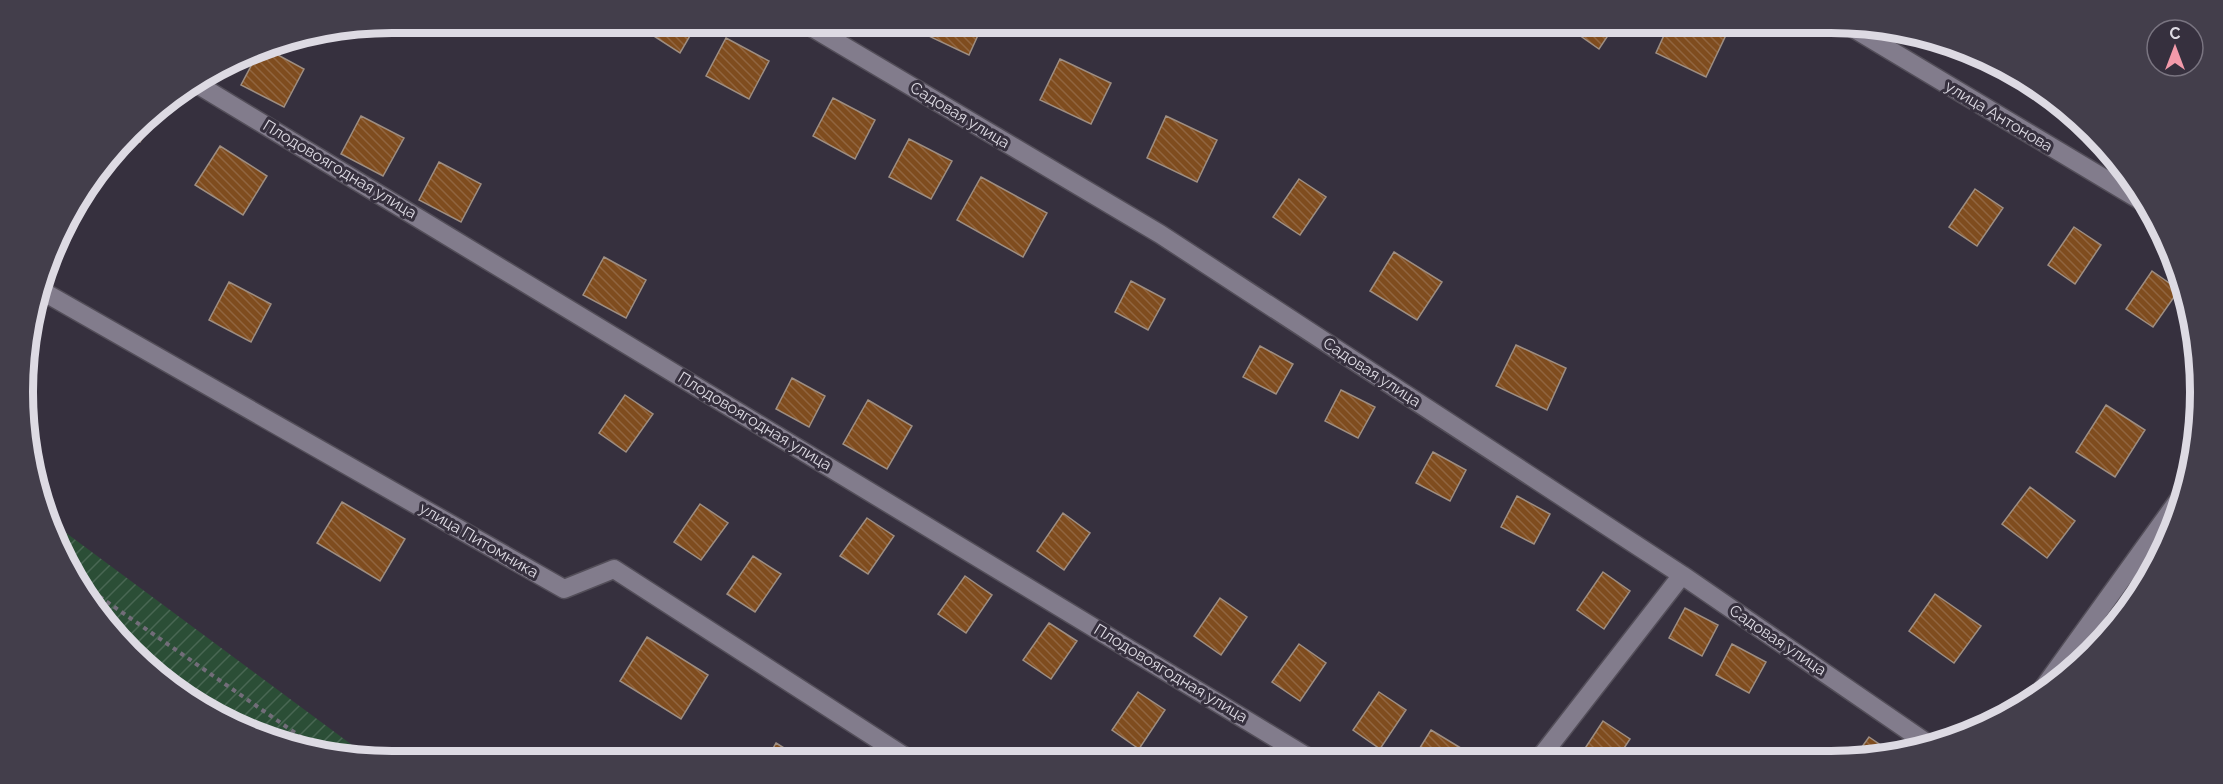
<svg xmlns="http://www.w3.org/2000/svg" width="2223" height="784" font-family="Raleway,sans-serif">
<style>
.garden{fill:url(#garden-furrows)}
.building{fill:url(#building-back-hatch);stroke:#9e8e82;stroke-width:1.5}
.lines{fill:none;stroke-linecap:round;stroke-linejoin:round}
.street-casing{stroke:#534e59;stroke-width:21}
.path{stroke:#726d79;stroke-width:4;stroke-dasharray:4.5 4.5;stroke-linecap:butt}
.street{stroke:#827c8c;stroke-width:18}
.labels{text-anchor:middle;dominant-baseline:central;stroke-width:6;stroke-linejoin:round;paint-order:stroke}
.street-label{font-size:16px;fill:#dddae3;stroke:#36303e}
.rim{fill:none;stroke:#dddae3;stroke-width:8}
</style>
<defs>
<pattern id="garden-furrows" width="10" height="10" patternUnits="userSpaceOnUse" patternTransform="scale(1.5)"><rect width="10" height="10" fill="#2b4e36"/><path d="M-1 1l2-2M0 10L10 0M9 11l2-2" fill="none" stroke="#496753"/></pattern>
<pattern id="building-back-hatch" width="6" height="6" patternUnits="userSpaceOnUse" patternTransform="scale(1.5)"><rect width="6" height="6" fill="#7f4c1e"/><path d="M-1 5l2 2M0 0l6 6M5-1l2 2" fill="none" stroke="#91653f"/></pattern>
</defs>
<rect width="100%" height="100%" fill="#36303e"/>
<!-- garden -->
<path class="garden" d="M50,521l321,238 -74,-10 -111,-50 -101,-101z"/>
<!-- building -->
<path class="building" d="M632,22h66l-18,31z
M922,22h62l-15,33 -51,-24z
M1577,22h40l-18,27 -27,-19z
M1670,22h29l27,13 -20,42 -50,-24z
M726,38l43,23 -20,38 -43,-23z
M265,48l39,21 -20,38 -43,-22 19,-36z
M1060,59l51,24 -20,41 -51,-24z
M833,98l42,22 -20,39 -42,-23z
M163,105l-23,37 -9,-5 17,-23z
M361,116l43,22 -21,38 -42,-22z
M1166,116l51,24 -20,42 -50,-24z
M909,139l43,22 -21,38 -42,-22z
M220,146l47,30 -24,39 -48,-30z
M439,162l42,22 -20,38 -42,-22z
M981,177l66,36 -24,44 -66,-37z
M1299,179l27,18 -26,38 -27,-18z
M1975,189l28,19 -26,38 -28,-19z
M2074,227l27,18 -26,39 -27,-19z
M1394,252l48,30 -25,38 -47,-29z
M604,257l42,23 -20,38 -43,-23z
M2152,271l27,19 -26,37 -27,-18z
M1131,281l34,18 -17,31 -33,-18z
M229,282l42,22 -20,38 -42,-22z
M1516,345l50,23 -19,42 -51,-24z
M1260,346l33,18 -17,30 -33,-17z
M792,378l33,18 -16,31 -33,-18z
M1341,390l34,17 -17,31 -33,-17z
M625,395l28,19 -27,38 -27,-19z
M868,400l44,26 -25,43 -44,-25z
M2106,405l39,25 -30,47 -39,-25z
M1433,452l33,18 -16,31 -34,-18z
M2030,487l45,34 -28,37 -45,-34z
M1517,496l33,18 -16,30 -33,-17z
M342,502l63,37 -25,42 -63,-38z
M700,504l28,19 -27,37 -27,-18z
M1063,513l27,20 -26,37 -27,-19z
M867,518l27,18 -26,38 -28,-18z
M753,556l28,18 -26,38 -28,-18z
M1603,572l27,19 -26,38 -27,-19z
M965,576l27,19 -26,38 -28,-19z
M1935,594l46,32 -27,37 -45,-32z
M1220,598l27,19 -26,38 -27,-19z
M1685,608l33,17 -16,31 -33,-18z
M1049,623l28,18 -26,38 -28,-19z
M647,637l61,38 -27,44 -61,-38z
M1299,644l27,19 -26,38 -28,-19z
M1732,644l34,18 -17,31 -33,-18z
M1138,692l27,18 -26,39 -27,-19z
M1379,692l27,18 -26,39 -27,-19z
M1603,721l27,18 -13,20h-39z
M1431,730l48,29h-66z
M1869,737l25,17 -14,4h-26z
M776,743l29,18h-39z"/>
<g class="lines">
<defs>
<path id="street" d="M803,22l357,212 522,341 246,169
M1848,25l302,181
M197,84l1115,676
M42,291l522,298 50,-20 296,191
M2039,694l149,-207
M1539,759l143,-184"/>
</defs>
<!-- street casing -->
<use href="#street" class="street-casing"/>
<!-- path -->
<path class="path" d="M77,581l247,172"/>
<!-- street -->
<use href="#street" class="street"/>
</g>
<g class="labels">
<!-- street labels -->
<g class="street-label">
<text transform="translate(960 115) rotate(31)">Садовая улица</text>
<text transform="translate(1999 116) rotate(31)">улица Антонова</text>
<text transform="translate(340 169) rotate(31)">Плодовоягодная улица</text>
<text transform="translate(1372 372) rotate(33)">Садовая улица</text>
<text transform="translate(755 421) rotate(31)">Плодовоягодная улица</text>
<text transform="translate(479 540) rotate(30)">улица Питомника</text>
<text transform="translate(1778 640) rotate(34)">Садовая улица</text>
<text transform="translate(1171 673) rotate(31)">Плодовоягодная улица</text>
</g>
</g>
<!-- crop -->
<path d="M0 0H2223V784H0ZM392 33H1831A359 359 0 0 1 2190 392V392A359 359 0 0 1 1831 751H392A359 359 0 0 1 33 392V392A359 359 0 0 1 392 33Z" fill="#433e4b" fill-rule="evenodd"/>
<path class="rim" d="M392 33H1831A359 359 0 0 1 2190 392V392A359 359 0 0 1 1831 751H392A359 359 0 0 1 33 392V392A359 359 0 0 1 392 33Z"/>
<!-- north arrow -->
<g transform="translate(2175 48)"><circle r="28" fill="#36303e" stroke="#797480" stroke-width="1.5"/>
<path d="M0-4.5L10 22L0 15L-10 22Z" fill="#f39aaa"/>
<text y="-9" font-size="16" font-weight="bold" text-anchor="middle" fill="#dddae3">С</text>
</g>
</svg>
